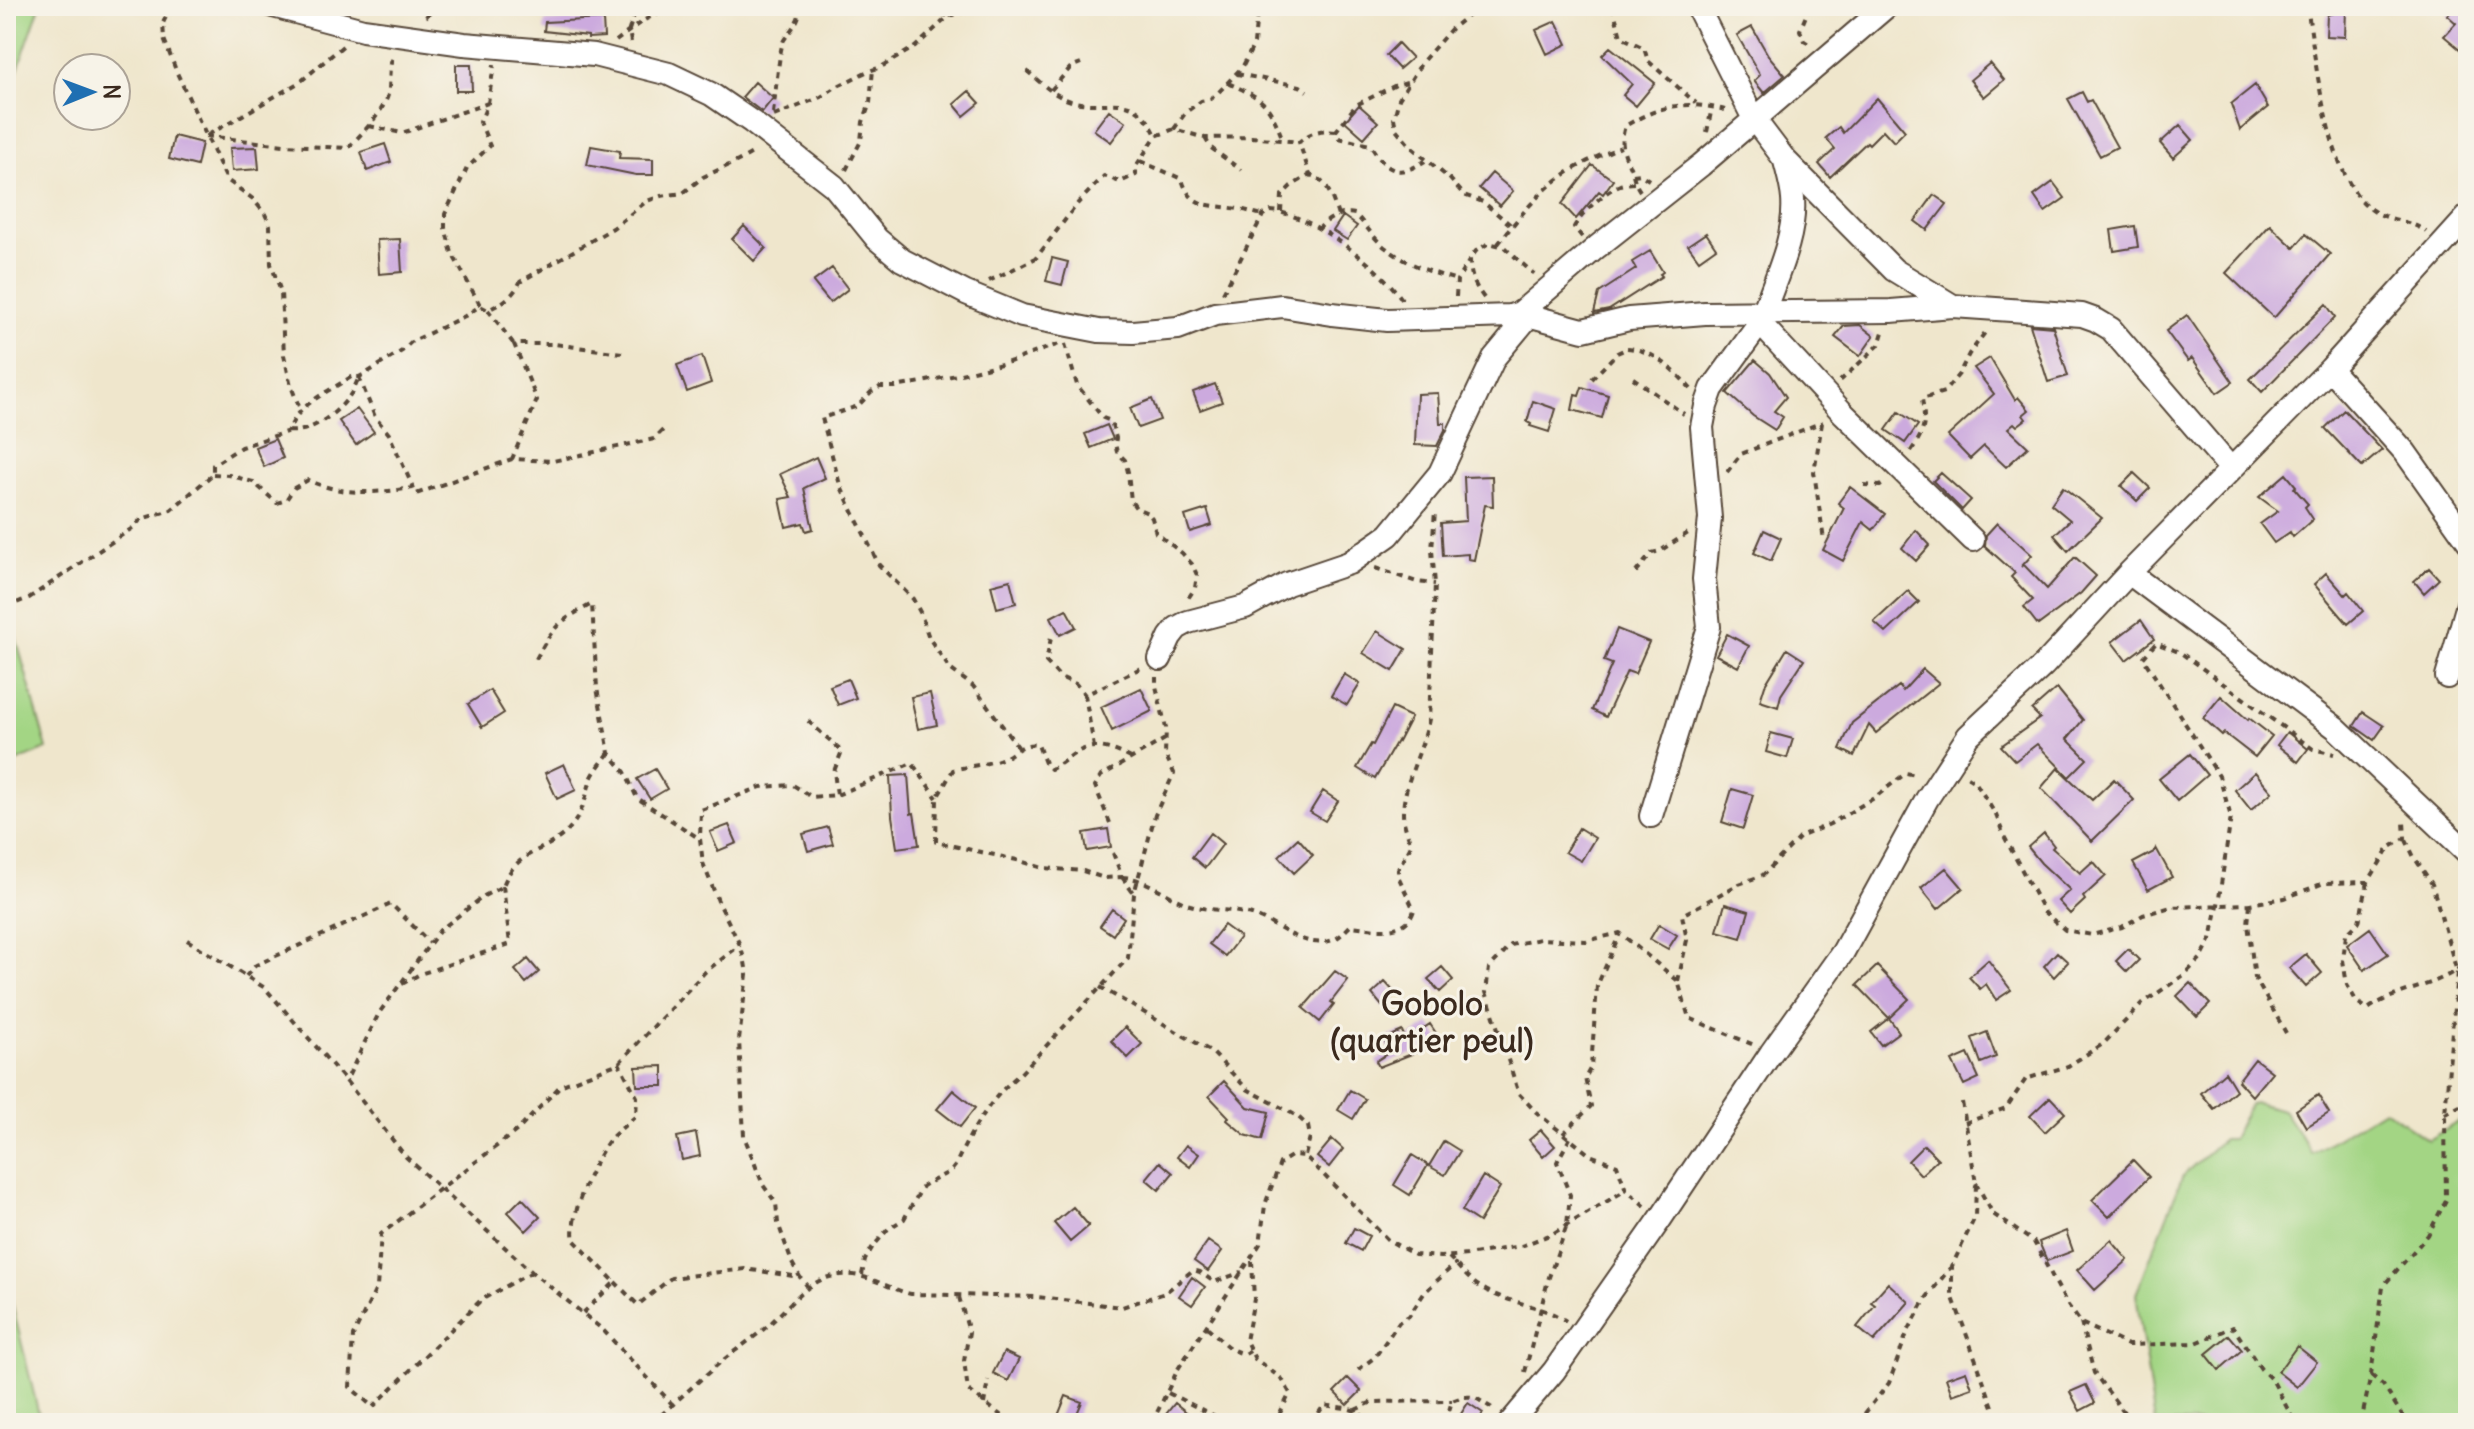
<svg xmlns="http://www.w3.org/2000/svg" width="2474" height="1429" font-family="Delius,sans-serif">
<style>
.green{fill:#a3d584;stroke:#6f8051;stroke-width:2}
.building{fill:#ccaade}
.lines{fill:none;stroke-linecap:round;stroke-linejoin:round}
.street-casing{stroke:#564638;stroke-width:26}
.path{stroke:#564638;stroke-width:4;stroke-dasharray:6 6;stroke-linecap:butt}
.street{stroke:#fff;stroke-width:22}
.labels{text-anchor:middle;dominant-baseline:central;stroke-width:6;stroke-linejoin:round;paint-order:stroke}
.quarter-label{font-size:32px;font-weight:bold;fill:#3b2a1e;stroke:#f7f3e8}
</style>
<rect width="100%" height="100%" fill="#f7f3e8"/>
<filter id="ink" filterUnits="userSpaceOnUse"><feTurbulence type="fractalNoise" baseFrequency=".0125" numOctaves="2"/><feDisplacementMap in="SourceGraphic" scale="16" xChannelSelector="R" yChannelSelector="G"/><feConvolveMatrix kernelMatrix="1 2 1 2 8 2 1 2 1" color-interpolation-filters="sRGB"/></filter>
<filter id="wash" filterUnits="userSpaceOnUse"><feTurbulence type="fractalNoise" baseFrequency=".006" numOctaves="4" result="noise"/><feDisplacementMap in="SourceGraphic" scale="32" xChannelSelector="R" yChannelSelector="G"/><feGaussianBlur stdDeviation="1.8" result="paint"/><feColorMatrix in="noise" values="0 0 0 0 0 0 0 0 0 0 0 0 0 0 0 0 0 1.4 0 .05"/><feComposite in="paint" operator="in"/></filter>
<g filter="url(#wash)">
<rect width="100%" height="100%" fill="#efe6cc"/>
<!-- green -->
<path class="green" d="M6,6h34l-34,97z
M6,602l41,147 -41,17z
M2256,1103l27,7 29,43 72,-44 44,31 40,-24v307h-146l-5,-6 -10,6h-152l-19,-129 47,-119 40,-36h9l18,-35z
M6,1279l35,144h-35z"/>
<g id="blocks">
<!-- building -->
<path class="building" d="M2455,6h13v50l-24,-20 12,-13 -9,-8z
M2346,9l-1,28 -19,-1 1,-21z
M603,19l1,18 -16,1v-2l-44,-5 1,-9z
M1556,21l11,23 -20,10 -11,-24z
M1752,27l16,28 17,20 -21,18 -10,-12 6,-6 -23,-40z
M1398,43l14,15 -13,11 -13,-14z
M1610,47l45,36 -19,23 -13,-11 9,-11 -30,-29z
M1990,63l14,17 -20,17 -14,-17z
M456,65h15l1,26h-16z
M755,82l18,16 -11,14 -20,-15z
M2255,85l13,22 -28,23 -9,-26z
M969,91l11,12 -16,13 -10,-12z
M2082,92l5,10 4,-2 26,47 -17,9 -32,-57z
M1877,98l28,33 -11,11 -11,-12 -14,14 -2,-2 -37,35 -11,-13 16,-15 -9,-11 13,-11 4,6z
M1359,105l19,17 -14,16 -19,-17z
M1109,110l17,12 -15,20 -17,-12z
M2180,125l13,15 -20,18 -13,-15z
M174,136l28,7 -5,23 -28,-7z
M385,144l6,18 -24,9 -6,-19z
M591,146l29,5 -1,7 34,1v16h-17l-49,-10z
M257,147l2,22 -27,2 -2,-23z
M1592,165l21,15 -10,14 -4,-3 -23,28 -14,-15z
M1492,173l21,18 -13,15 -21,-18z
M2053,182l12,16 -20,14 -11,-16z
M1934,195l13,9 -20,26 -12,-9z
M1343,216l14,10 -10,14 -14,-9z
M2270,225l24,23 12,-14 24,20 -56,64 -48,-45z
M744,226l22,22 -12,13 -22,-22z
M2135,226l3,21 -24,4 -3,-21z
M1706,233l10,15 -17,12 -11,-15z
M400,239l2,33 -23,2 -2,-34z
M1650,251l13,21 -3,2 2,2 -53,34 -15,3 5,-20 37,-24 -4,-7z
M1052,258l16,4 -6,23 -16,-4z
M832,268l16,21 -18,14 -17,-21z
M2326,304l9,13 -73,75 -12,-13z
M2187,315l46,67 -16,11 -25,-35 -4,3 -22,-30z
M1860,325l14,11 -14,20 -25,-19 9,-11z
M2030,325l23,2 15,49 -20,6z
M702,356l9,27 -24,9 -10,-27z
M1990,358l25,42 3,-3 11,13 -6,5 3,4 -9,7 -3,-3 -6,5 20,19 -22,20 -22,-21 -14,13 -22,-23 46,-42 -20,-26z
M1755,360l15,13 16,24 -12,14 9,6 -8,13 -22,-14 -26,-23z
M1215,384l7,18 -22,8 -7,-18z
M1582,387l26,8 -6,23 -30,-8 3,-15 4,1z
M1438,393l2,30h5v7l-8,16 -22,-1 2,-51z
M1152,399l8,21 -22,8 -8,-20z
M1533,401l23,8 -7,23 -19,-6 1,-2 -4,-2z
M357,409l17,23 -18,13 -17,-24z
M2344,410l38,40 -20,17 -37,-39z
M1899,412l19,13 -13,18 -19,-13z
M1107,425l6,14 -22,9 -6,-14z
M275,439l8,19 -19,9 -9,-20z
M816,457l9,21 -21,10 9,41 -7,2 -3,-8 -17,4 -6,-28 11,-2 -11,-23z
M1941,473l30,27 -9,10 -29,-29z
M2134,473l16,15 -13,13 -16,-15z
M2286,474l10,12 -2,2 14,16 -3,3 8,12 -20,18 -3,-5 -16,11 -14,-19 18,-13 -19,-14z
M1492,476l1,30 -8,-1 -11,55 -6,-1v-5l-25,2 -2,-33 25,-2 -2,-44z
M1850,487l35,27 -12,16 -10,-8 -20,39 -20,-11 21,-42 -6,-5z
M2063,487l39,31 -34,33 -14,-16 16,-15 -19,-16z
M1207,509l5,16 -22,7 -5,-16z
M1997,523l35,32 -11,12 3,-2 23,24 28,-32 21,19 -15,17 -43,32 -14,-18 9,-7 -22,-23 4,-4 -30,-27 1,-11z
M1764,530l17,8 -10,23 -17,-8z
M1916,530l14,15 -14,16 -14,-13z
M2429,568l10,11 -15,14 -10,-12z
M2326,573l19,22 3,-3 15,19 -15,13 -34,-40z
M1010,580l6,23 -19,5 -6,-23z
M1908,591l11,11 -33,31 -12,-11z
M1066,609l10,18 -16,8 -9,-18z
M2141,620l13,19 -28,21 -14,-18z
M1617,629l32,13 -14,32 -8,-3 -21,46 -14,-7 20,-46 -8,-3z
M1377,631l29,18 -13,22 -30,-18z
M1727,634l22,12 -11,21 -22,-12z
M1787,649l17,11 -23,35 -3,12 -18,-6 5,-16z
M1923,669l16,14 -63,50 -7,-8 -15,31 -14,-7 12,-26 47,-37 4,5z
M1344,674l16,10 -13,21 -16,-9z
M848,679l8,19 -18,7 -8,-19z
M1141,688l11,23 -40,20 -11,-24z
M2057,688l26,32 -16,19 20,20 -18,18 -32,-33 -22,17 -14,-15 39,-28 -8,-8z
M490,690l14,23 -22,14 -14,-23z
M930,693l7,32 -19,4 -7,-32z
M2221,696l27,24 1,-2 23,18 -17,21 -31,-24 -2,2 -19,-17z
M1392,708l19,9 -13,25 -1,-1 -22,38 -18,-11 14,-24 2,1z
M2363,712l21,14 -10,14 -20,-14z
M2287,732l21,17 -10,13 -21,-17z
M1771,733l22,6 -6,19 -21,-6z
M2190,754l17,21 -30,26 -18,-22z
M564,764l12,26 -19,9 -12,-26z
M2058,768l34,32 22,-21 20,21 -42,41 -51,-53z
M655,769l12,20 -17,10 -13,-20z
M2255,772l17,20 -21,18 -16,-20z
M908,775l3,39 3,-1 5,32 -22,3 -5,-32 -2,-40z
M1732,789l21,6 -10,34 -21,-7z
M1323,791l15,10 -13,20 -15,-9z
M729,825l8,18 -19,8 -8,-19z
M828,827l5,17 -25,7 -5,-17z
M1579,828l16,10 -14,23 -16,-9z
M1108,829l3,18 -24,4 -3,-18z
M1210,833l13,11 -18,24 -13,-11z
M2044,833l10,13 -2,2 28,25 13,-12 13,15 -23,21 2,3 -15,14 -12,-13 12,-11 -29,-27 -13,-16z
M1298,838l15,17 -19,18 -15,-17z
M2156,848l16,29 -24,13 -15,-27 21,-11z
M1946,868l17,20 -25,21 -17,-21z
M1725,904l24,7 -8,27 -24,-7z
M1112,909l12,9 -11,17 -13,-9z
M1659,924l18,11 -9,14 -18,-10z
M1224,925l16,12 -15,19 -16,-12z
M2370,928l18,26 -24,16 -17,-25z
M2128,949l11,11 -12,12 -11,-11z
M2057,952l11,10 -14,15 -10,-11z
M2306,954l16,19 -16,14 -17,-19z
M528,959l11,13 -13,11 -11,-13z
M1988,960l23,30 -15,10 -10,-16 -6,5 -11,-12z
M1877,966l32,33 -20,19 -32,-33z
M1442,967l11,13 -13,12 -12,-13z
M1335,971l13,9 -17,22 3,2 -14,18 -17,-14z
M1385,982l11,12 -14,12 -10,-12z
M2190,983l20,21 -13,13 -20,-21z
M1889,1018l10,14 -18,13 -10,-13z
M1430,1024l12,18 -63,25 -3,-6 14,-9 -6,-13 18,-8 4,9z
M1125,1027l17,17 -14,14 -17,-17z
M1987,1032l9,25 -15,6 -9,-25z
M1968,1054l11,24 -15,7 -12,-24z
M2255,1059l17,13 -20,24 -14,-15z
M663,1066v20h-26l-1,-19z
M2225,1072l11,18 -22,19 -13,-16z
M1224,1081l24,26 21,5 -7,28 -17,-5 -18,-15 2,-3 -20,-21z
M953,1090l22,18 -15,19 -23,-18z
M1350,1090l15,9 -12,20 -15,-9z
M2318,1095l11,18 -23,14 -10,-17z
M2050,1097l15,16 -20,19 -15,-16z
M1541,1130l14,16 -12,11 -14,-17z
M696,1133l4,23 -18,4 -5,-23z
M1332,1139l11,10 -14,18 -12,-10z
M1444,1141l16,10 -15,24 -16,-9z
M1186,1145l13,9 -9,13 -13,-10z
M1924,1145l14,14 -17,16 -13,-14z
M1412,1155l16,10 -18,30 -16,-10z
M2133,1160l16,17 -40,40 -17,-17z
M1160,1162l13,11 -14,17 -13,-11z
M1483,1176l17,11 -21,35 -17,-11z
M522,1198l18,19 -14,14 -18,-19z
M1073,1207l16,19 -19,16 -16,-19z
M1354,1228l15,8 -8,15 -15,-8z
M2066,1231l7,20 -26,10 -8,-19z
M2111,1240l17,20 -33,30 -18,-20z
M1208,1241l14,10 -14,20 -14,-10z
M1192,1277l13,10 -13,18 -13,-9z
M1888,1283l21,19 -35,39 -17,-14 18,-22 -4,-3z
M2229,1335l13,15 -23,20 -13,-16z
M2297,1346l20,16 -20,25 -19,-15z
M1004,1352l15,7 -11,22 -15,-8z
M1966,1371l6,17 -20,7 -6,-17z
M1348,1378l13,13 -14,14 -13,-13z
M2086,1385l9,18 -15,8 -10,-19z
M1066,1396l16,6 -9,21h-18z
M1175,1403l25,20h-41z
M1468,1403l15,10 -6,10h-9l-9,-6z"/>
</g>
</g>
<g filter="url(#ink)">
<use href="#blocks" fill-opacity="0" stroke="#564638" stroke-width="2"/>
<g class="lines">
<defs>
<path id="street" d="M273,6l90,24 101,14 130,11 75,19 42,20 41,28 82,64 43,53 25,21 64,33 56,23 77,15 34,1 45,-4 37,-14 67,-8 50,8 55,6 123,-4 10,-3 77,-66 104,-82 186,-159
M1697,6l57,113 31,41 109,110 59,36 129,9 14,5 15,9 120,140
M1520,313l63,17 46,-11 76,-6 186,-2 62,-5
M1760,323l84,91 129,126
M2330,369l75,83 63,89
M2129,573l207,155 132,125
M1160,659l10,-22 7,-9 11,-6 57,-15 42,-23 62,-21 40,-28 51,-62 54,-115 34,-41
M2447,677l21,-73
M1651,816l58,-189 -5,-48 6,-61 -8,-91 4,-21 6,-17 48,-66 4,-12c12,-34 32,-75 29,-112 -1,-13 -5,-26 -8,-38
M1510,1423l44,-52 107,-153 110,-165 72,-101 84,-153 41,-63 76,-71 85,-92 201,-204 138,-153"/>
</defs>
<!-- street casing -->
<use href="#street" class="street-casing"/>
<!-- path -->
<path class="path" d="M171,6l-8,17 1,16 13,34 50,107 26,19 12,15 5,11 1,39 10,28 3,63 7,31 9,23
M933,6l5,7 11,3
M1480,6l-29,23 -29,33 -23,37 -5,19 2,11 15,18 39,32 14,16 19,7 29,24
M1615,6l-1,5 7,26 23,11 4,13 48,42
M1810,6l-10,24 4,11 7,4
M2307,6c9,53 19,176 68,206 16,9 36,8 51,20
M426,17l8,-11
M616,41l25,-19 30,-16
M631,42l-2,-12 8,-24
M1027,71c14,12 29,27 48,31 37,8 59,-13 81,33
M1237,74l63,12 7,5
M1407,82l-11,3 -40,20 -20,26 3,7 31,7c17,26 27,34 55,16
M1228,83c36,16 41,20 55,57
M1051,90l20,-23 10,-4
M773,113c2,-13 6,-65 11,-73 7,-11 17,-20 16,-34
M774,116l47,-19 13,-9 32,-16 15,-5 34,-20 34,-31 31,-7 3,-3
M369,126l33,7 86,-30
M1174,129l12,-17 15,-11 9,-2 7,-5 26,-28 11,-22 3,-32
M1336,131c-15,-2 -26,1 -37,11l11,33c18,5 23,25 28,41
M1707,132l5,-25
M208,135l92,-53 44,-37
M206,136l78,9 64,3c13,-14 32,-32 39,-50 5,-14 -1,-31 8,-44
M1205,138l6,10 30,22
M1140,161l42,18c9,31 29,25 56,30 8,1 16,4 25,6
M846,170l15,-29 2,-19 7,-19 3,-34
M1633,175l7,-1 9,6
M1640,191c-5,-7 -5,-11 -8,-19 -7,-17 -13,-27 -7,-46 36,-21 60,-26 100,-16
M1281,212l1,-17 9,-9 19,-11
M1318,230c8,-11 24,-19 37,-16 11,11 18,24 31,34 21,16 46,25 71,32
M1582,237l-8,-10c8,-14 31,-36 46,-42 2,-1 12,-2 14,-2
M1498,244c41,-53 60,-73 123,-97
M989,281l47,-23 42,-55 26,-27 16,6 16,-7v-9l20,-30 18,-7 31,9 46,-1 48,5
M1223,293l40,-78 8,-4c39,2 111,57 132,90
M1456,297l1,-17 12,-19
M1484,298c-10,-13 -14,-23 -14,-39l6,-8 13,-8 15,4 30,27
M480,305l-28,-52 -7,-25v-14l22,-46 23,-22 -10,-24 8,-19 6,-38
M488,310l25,33
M1065,344l12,41 26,33 8,3 5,17 -1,6 2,8 8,8 3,12 3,29 5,7 12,5 4,5 4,15 26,20 10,11 5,11 -2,13 -8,12
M1627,348c27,2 46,21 64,41
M622,353l-68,-9h-40l23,56 -25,59 41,2 101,-22 12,-12
M359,377l16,40 14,17 27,60 96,-35
M1633,378l51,36
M1592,379l25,-26 9,-4
M1840,381l39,-36 4,-13
M1822,423l-8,49 10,68
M289,431c21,3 50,-19 61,-36 4,-5 6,-12 9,-18
M1911,451c14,-21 15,-26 11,-52l22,-7 15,-18 10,-20 18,-24
M1727,472l14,-18 82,-32
M213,474l16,1 24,7 24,21 9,-3 8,-12 14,-8c33,16 70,13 105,8
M1864,485l16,1 6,-4
M1375,568l42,14 18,2
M1636,572l16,-19 8,-2 28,-18
M6,607l23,-9 105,-71 7,-8 30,-9 42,-36v-9l28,-18 48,-16c8,-27 39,-39 62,-54h8l6,-3 37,-23 9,-9 54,-26 15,-10 8,4c14,-7 25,-13 32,-28l93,-54 34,-27 14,-5 22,-3 20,-16 35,-16 18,-10
M1051,638l-5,24 14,15 16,7 9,11
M536,659c18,-34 22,-37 56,-55l5,84 12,65 16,19 12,26 63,41
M808,721l34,30 -8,20 3,24 -25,2 -19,-12 -32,2 -60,23 -1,29 3,24 15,38 22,44 5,17 2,12 -8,66 5,96 19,49 13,18 2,20 14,40 8,14 8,10
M1018,747l-45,-61 -23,-17 -21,-31 -8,-24 -8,-15 -34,-34 -39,-80 -18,-67 36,-12 13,-14 9,-5h16l61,-12 52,-13 50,-18
M1094,747l-9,-52 58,-28
M609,753c-6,8 -14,17 -18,26 -6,20 -8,35 -23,51 -21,23 -52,19 -65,56l-19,10 -44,34 -61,83 -33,68 60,76 126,115 71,58 70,75
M1967,777l9,6 20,32 8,21 40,76 21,18 27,5 30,-8 21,-12 28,-8 79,-3 35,-6 39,-15 44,-1 21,-34 16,-10 -1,-16
M837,795l75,-32 25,35
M1110,823l-15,-37 6,-10 64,-37
M1113,853l9,24 -18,1 -21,-7 -40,-3 -26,-8 -81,-18 1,-44 16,-28c16,-4 36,-6 51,-12 13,-6 18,-16 34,-13l7,18 6,6c11,-5 18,-13 28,-18 18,-9 36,-1 52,7
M1122,877c25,1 45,20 68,28 22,7 45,3 67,12 23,9 53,36 80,21 4,-2 9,-8 13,-12 22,2 56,11 64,-16l-16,-34v-7l13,-24c-3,-11 -8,-21 -8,-32 1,-33 20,-62 26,-94l6,-135 -3,-34 3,-39
M1122,877l12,17
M2368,882l-9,40 -13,13 -3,25 4,25 10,17 11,7c30,-21 77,-23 100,-49
M2250,904l-2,20 7,54 31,55
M187,940l78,48 81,93
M246,976l10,-11 135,-61 39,39
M1678,981l9,-41 -5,-25 57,-31 24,-9 37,-38 30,-13 44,-26 32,-25 11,2
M402,984l18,-10 90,-30 -7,-58
M1100,987l112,65 35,37 50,27 11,10 2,11 -5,19
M1962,1102l14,81 -1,34 -23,49v29l47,128
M2445,1114l15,-8 8,-10
M1965,1123l41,-15 20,-29 42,-13 35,-22 40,-41 41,-28 17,-17 10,-19 7,-34 13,-88 -12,-41 -76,-118 13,-15 25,10 132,96 21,5
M1563,1134l28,-28 -6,-28 6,-11 6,-81 23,-53
M1976,1183l17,31 41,28 33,62 14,19 47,22 68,-2 37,-16 28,42 12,12 22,42
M1645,1206l-19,-16 -9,-25 -27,-10 -54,-43 -17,-18 -33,-102 3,-24 22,-23 29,-6 46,2 34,-8 58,48 11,37 65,27
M1449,1257c10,10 20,24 33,31 29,17 56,15 84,33
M1252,1261l2,38 -8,42 9,18 27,20 8,14 -13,26 8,4
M532,1272l-51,28 -108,107 -23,-20 3,-51 24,-49 4,-53 138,-105 41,-43 59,-23 86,-91 35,-27
M862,1275l3,-15 7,-12 16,-19 16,-10 19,-33 28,-15 4,-5c16,-35 35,-68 65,-92l108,-116 6,-64 21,-79 19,-42 -9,-19 1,-26 -10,-42v-9
M615,1282l23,23 33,-27 74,-9 55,8
M959,1297l10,35 -5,29 4,29 43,33
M583,1313l32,-31 -41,-42c-6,-23 21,-84 38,-103 7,-7 16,-14 24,-21l1,-19 -18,-34
M2081,1323l13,50 38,50
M1207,1327c16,13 17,22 38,27l5,-3
M1358,1370l17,-13 24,-35 10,-6 16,-24 31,-29
M1525,1372l23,-92 19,-55 3,-30 -13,-33 13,-24
M2371,1375l12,10 24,38
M1168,1393l53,26 17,4
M984,1404l4,-24
M1355,1410l17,-8 80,-1
M652,1423c23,-20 46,-42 70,-62 17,-14 37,-26 53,-42 19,-19 36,-41 65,-44 26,-3 46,13 71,19l127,3 84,10 43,-14 28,-23 7,2 14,10 28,-10
M1152,1423l26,-54 82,-125 5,-39 15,-42 13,-8 12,1 83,84 27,15 25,2 27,-2 54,-9 31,-12 74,-44
M1312,1423l12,-18c16,3 36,1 43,18
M1449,1423l-1,-9 4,-13c23,-10 24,-1 44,9
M1857,1423l32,-40 18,-50 20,-36 23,-29
M2361,1423l10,-48 12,-89 45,-51 18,-35 -1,-86 12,-142 -25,-88 -18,-27 -9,-19"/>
<!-- street -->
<use href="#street" class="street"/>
</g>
</g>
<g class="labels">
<!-- quarter labels -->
<g class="quarter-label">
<text x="1432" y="1003">Gobolo<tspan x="1432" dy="37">(quartier peul)</tspan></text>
</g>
</g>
<!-- margin -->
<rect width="2474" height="1429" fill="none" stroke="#f7f3e8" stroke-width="32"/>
<!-- north arrow -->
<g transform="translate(92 92) rotate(89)"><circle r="38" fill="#f7f3e8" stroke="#aca397" stroke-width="2"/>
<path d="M0-6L14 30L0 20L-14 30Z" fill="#1f6fb2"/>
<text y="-12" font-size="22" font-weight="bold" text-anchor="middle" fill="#3b2a1e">N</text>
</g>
</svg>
